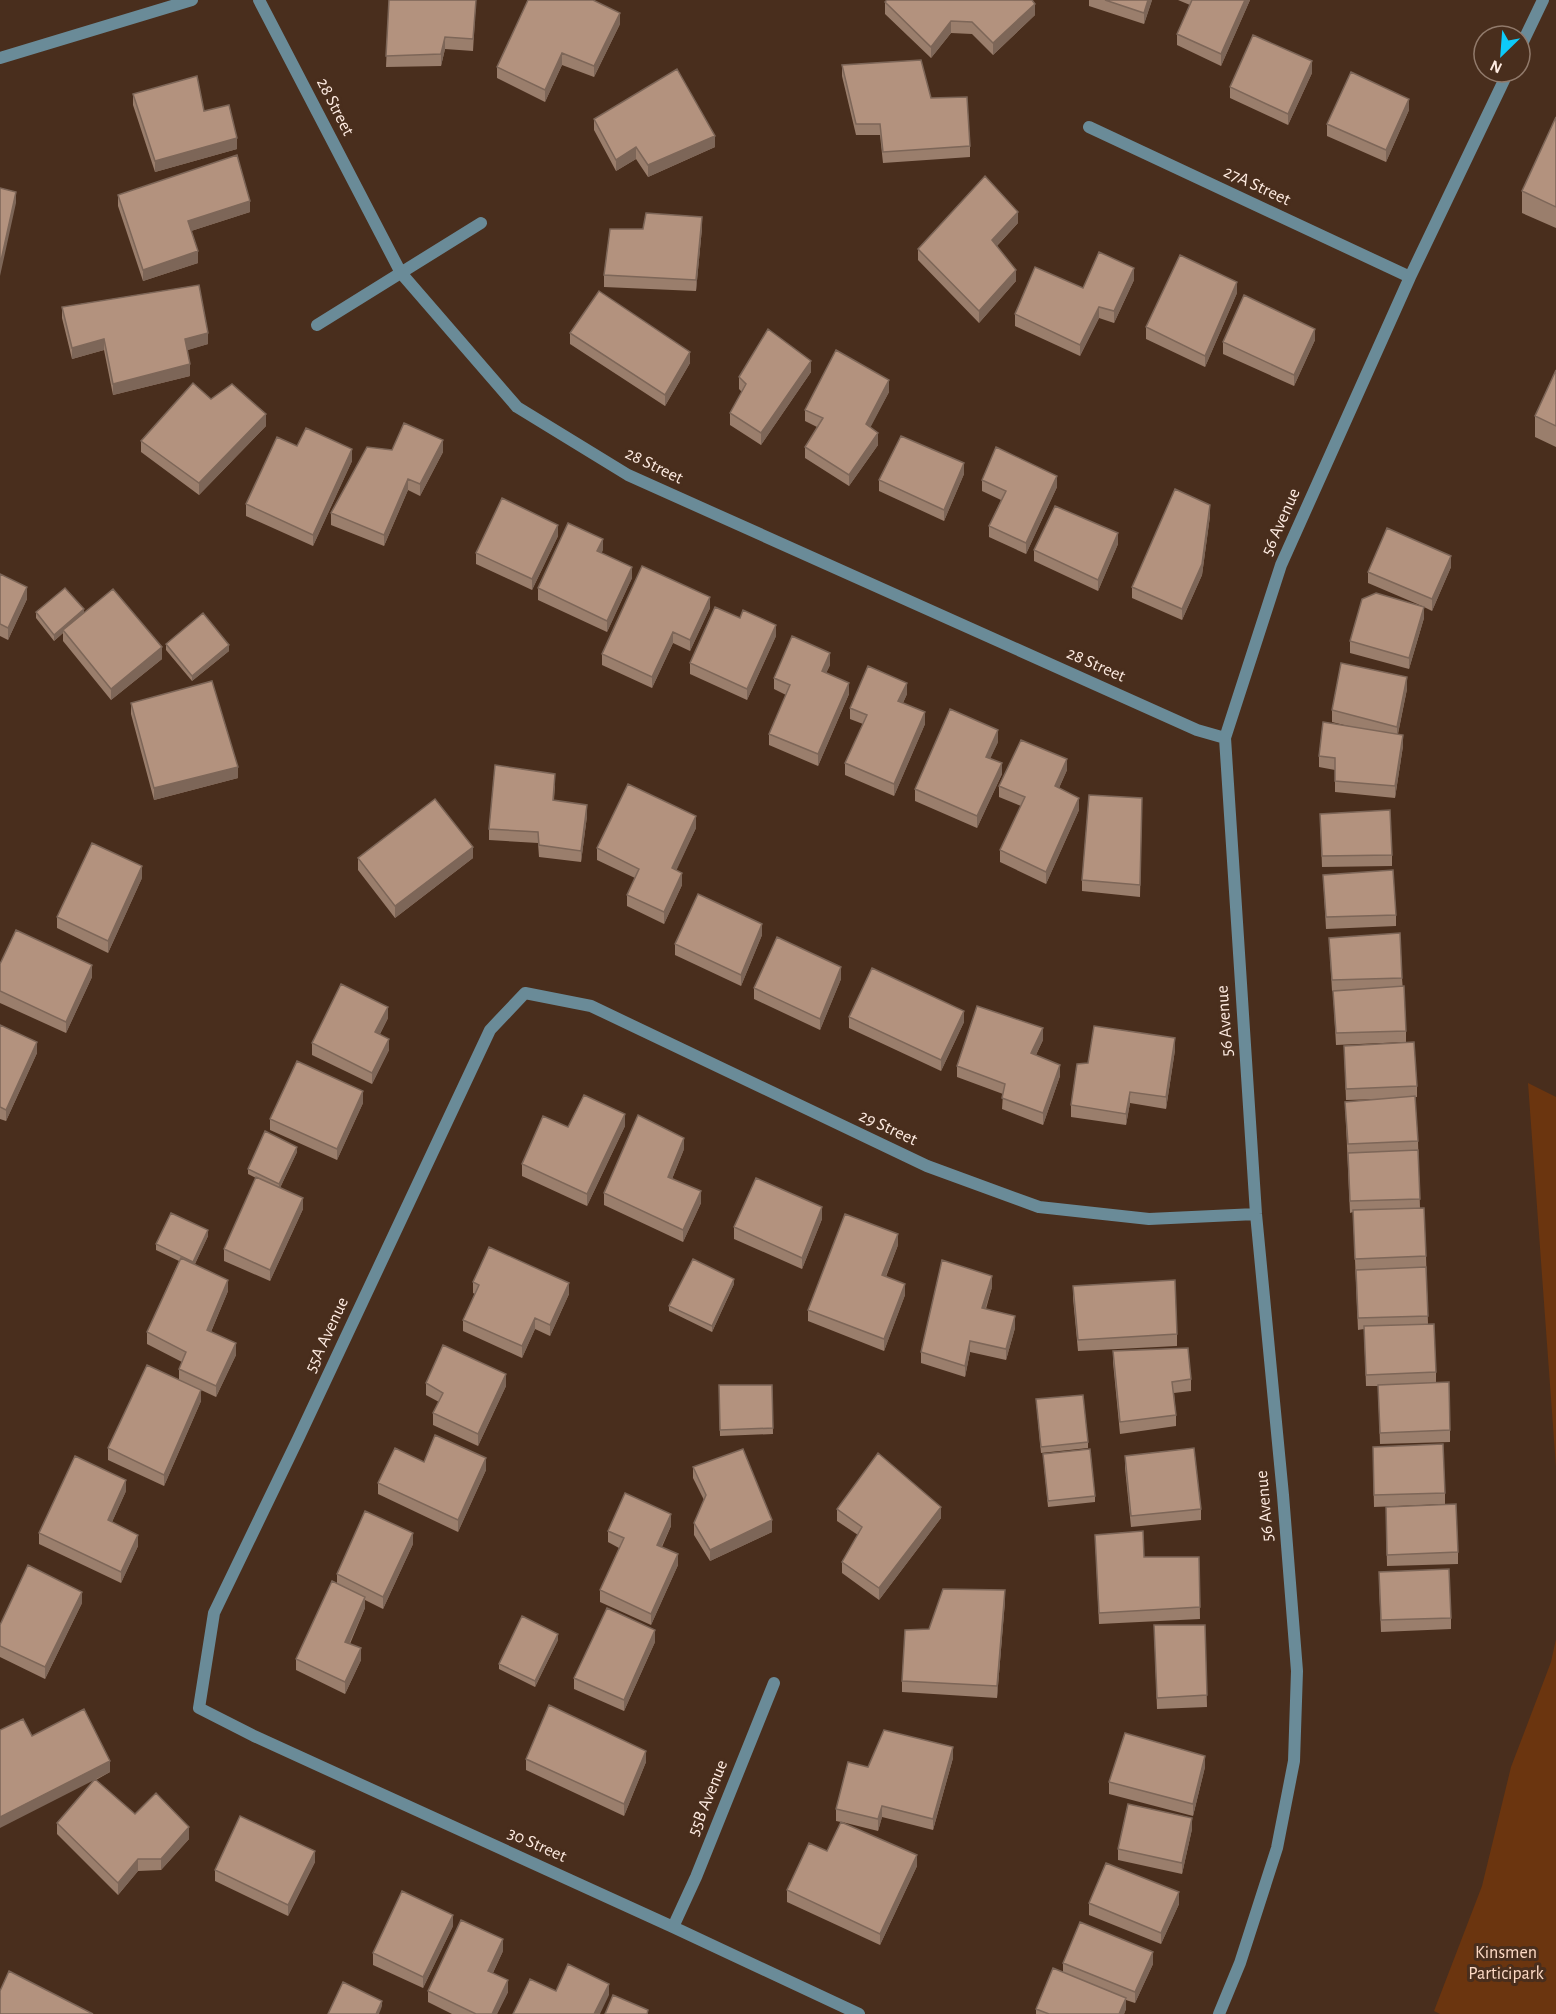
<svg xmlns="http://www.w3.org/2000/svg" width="1556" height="2014" font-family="'Alegreya Sans',sans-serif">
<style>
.park{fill:#6b350f}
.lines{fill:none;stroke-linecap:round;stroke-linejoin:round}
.street{stroke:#6a8b98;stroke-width:12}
.wall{fill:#9a7e6c}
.shaded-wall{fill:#7d6658}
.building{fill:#b3927e;stroke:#7d6658;stroke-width:1.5}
.labels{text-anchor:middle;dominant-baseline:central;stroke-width:6;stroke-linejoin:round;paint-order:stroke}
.street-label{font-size:18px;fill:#feebe1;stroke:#492e1d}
.park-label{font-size:18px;fill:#fdd9c4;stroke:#492e1d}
</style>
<rect width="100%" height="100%" fill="#492e1d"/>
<!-- park -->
<path class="park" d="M1528,1083l28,14v370z
M1556,1639v375h-116l-6,-3 48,-125 29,-119 40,-105z"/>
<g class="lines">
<!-- street -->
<path class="street" d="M259,0l142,273 116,134 111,68 569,255 28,8
M1520,48l23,-48
M0,58l192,-58
M1089,127l321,150
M317,325l164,-102
M673,1927l23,-50 78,-194
M859,2014l-186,-87 -419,-191 -55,-28 15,-95 84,-174 192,-409 35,-37 66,13 336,160 112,41 110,12 107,-5
M1219,2014l21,-51 37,-115 17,-87 3,-90 -14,-176 -27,-281 -31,-476 56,-173 129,-288 98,-205"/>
</g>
<!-- wall -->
<path class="wall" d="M389,0h87l-3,51 -28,-2 -4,17 -55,1z
M1089,0h63l-8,24 -55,-18z
M1178,0h72l-29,66 -44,-21v-11l13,-29z
M885,2l150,13 -42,40 -21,-21 -21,-1 -20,25 -46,-44z
M620,24l-26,53 -32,-12 -17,37 -48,-24v-11z
M842,65l89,33 39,48v11l-87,6 -3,-28h-24l-14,-59z
M1312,73l-24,52 -58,-27v-11z
M133,94l71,17 33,38 -82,23 -22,-67z
M1409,110l-23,52 -59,-26v-12z
M1556,117v111l-34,-15v-22z
M594,119l121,28 -67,30 -12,-18 -20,12 -22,-41z
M118,195l132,17 -59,19 7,32 -55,18 -25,-75z
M1018,223l-21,23 19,35 -37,42 -61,-63v-11z
M702,228l-6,63 -92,-4v-12z
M1134,280l-20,43 -15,-5 -19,38 -65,-30v-12z
M1237,293l-32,74 -59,-28v-12z
M62,307l146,37 -21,6 3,26 -77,19 -9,-45 -32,9 -10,-41z
M570,333l120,30 -25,43 -95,-62z
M1315,340l-21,46 -71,-32v-12z
M1556,370v77l-21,-10v-21z
M811,372l-50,73 -31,-20v-12l12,-21 -3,-3v-12z
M889,392l-19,35 8,18 -29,41 -44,-28v-11l12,-20 -12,-6v-11z
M266,426l-67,69 -58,-43v-11z
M297,446l55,15 -39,85 -67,-30v-12z
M392,450l51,2 -23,44 -12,-6 -24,56 -53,-21v-12z
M964,474l-20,47 -65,-30v-11z
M982,480l75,7 -31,67 -37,-17v-11l12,-26 -19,-9z
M1210,516l-8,59 -20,45 -50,-22v-11z
M558,536l-26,54 -56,-26v-11z
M1118,544l-20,47 -64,-30v-11z
M603,550l-2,3 31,25 -25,54 -69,-32v-12z
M1451,567l-19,44 -8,-4v11l-15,51 -59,-16v-12l72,-35 -54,-23v-11z
M0,574l27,25 -19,41 -8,-4z
M710,608l-20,43 -17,-8 -21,45 -50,-23v-11z
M36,612l126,47 -51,41 -48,-59v-8l-9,8 -18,-23z
M776,636l-29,64 -57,-26v-11z
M166,644l63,7 -37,30 -26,-31z
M830,665l-4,8 23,21 -31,72 -49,-21v-11l17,-39 -12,-6v-11z
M1407,689l-9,45 5,12 -8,52 -60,-6v-22l-16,-3v-11l33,-29 -20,-5v-12z
M907,694l-4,9 22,21 -31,72 -49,-21v-12l18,-39 -13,-5v-11z
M131,703l107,75 -84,22 -23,-86z
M998,742l-8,16 12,16 -25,54 -62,-27v-12z
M1067,770l-8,18 20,22 -33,74 -46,-22v-12l21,-44 -22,-9v-11z
M555,785l-1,15 33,16 -6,46 -42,-5 -1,-14 -49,-3v-11z
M1142,798l-2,99 -58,-6v-11z
M1320,814l72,41v11l-70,1z
M696,828l-20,42 6,15 -18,39 -37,-18v-11l8,-17 -38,-18v-12z
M358,858h115l-78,60 -37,-48z
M1323,875l73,40v11l-70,3z
M142,878l-34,75 -51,-25v-11z
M762,935l-21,51 -66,-31v-11z
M1329,938l73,40 4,53v11l-70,3 -3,-54h-1z
M0,964l92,13 -26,56 -66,-30z
M841,979l-21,51 -66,-31v-11z
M849,1017l115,5 -23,49 -92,-43z
M388,1018l-8,16 9,16 -17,34 -60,-29v-12z
M0,1025l37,28 -31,68 -6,-2z
M1043,1040l-7,15 24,21 -17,49 -41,-16 1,-15 -46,-17v-11z
M1344,1046l73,40v11h-2l3,44 2,67 6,48 2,68 8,48v10l14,48v12l-70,2 -2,-58h-12l-2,-57 -6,1 -5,-118 -3,1 -5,-111 40,-3 -39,1z
M1175,1050l-9,59 -36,-6 -4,22 -55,-8v-12z
M363,1103l-26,57 -67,-30v-11z
M625,1126l-38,80 -65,-30v-12l46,-37z
M684,1149l-12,30 29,24 -18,39 -79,-37v-12z
M297,1152l-17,36 23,21 -33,72 -46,-20v-12l32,-71 -8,-4v-5z
M822,1219l-20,50 -68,-30v-12z
M208,1236l-13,28 33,27 -17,41 25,23 -20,42 -15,-7v11l-37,85 -56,-26v-12l71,-68v-11l3,-7 -35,-18v-12l32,-71 -23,-11v-6z
M898,1245l-12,32 19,18 -21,56 -76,-30v-11z
M473,1282l96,12 -19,42 -15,-7 -13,29 -59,-27v-11l12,-26 -2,-1z
M734,1284l-22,48 -43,-21v-5z
M1073,1286l104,48v12l-99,5 -5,-53z
M992,1287l-6,22 29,19 -9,32 -36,-8 -5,25 -44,-14v-11z
M1113,1351l78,28v12l-17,2 2,22v11l-56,8 -7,-72z
M426,1383l80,3 -28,60 -45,-21v-12l6,-11 -13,-7z
M719,1385h53l1,49 -53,2z
M1036,1399l52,43v6l-47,5z
M1043,1454l52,42v6l-47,5z
M1125,1456l76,53v11l-70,7 -6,-59z
M1373,1459l72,34v11l-71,3z
M424,1462l62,8 -28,62 -80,-38v-11z
M693,1467l79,65 -62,29 -16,-26v-12l10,-23 -11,-22z
M126,1491l-14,31 26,24 -17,37 -82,-39v-11z
M837,1509l104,9 -62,82 -37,-27v-11l16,-27 -21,-14z
M1386,1518l72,34v12l-71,2z
M671,1526l-9,21 16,18 -27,60 -51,-23v-12l19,-42 -11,-6v-11z
M1095,1535l49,22h55l1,62 -101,5z
M413,1544l-30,65 -18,-9v8l-15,36 11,16 -16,34 -49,-24v-11l41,-75v-10z
M1379,1583l72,35v11l-70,3z
M1005,1601l-8,97 -95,-6v-11z
M82,1603l-37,76 -45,-22v-32z
M1154,1625h51l2,82 -50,2z
M558,1640l-23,47 -36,-18v-5z
M655,1642l-31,69 -50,-22v-11z
M32,1736l78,36 -14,8 39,34 54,25 -28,31 -23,1 -20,24 -61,-61v-11l37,-43z
M953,1758l-20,72 -51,-13 -4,14 -36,-9 75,44 -37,79 -93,-43v-12l40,-39 14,-29 -5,-1v-12l32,-42z
M526,1759l120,3 -22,54 -98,-46z
M1205,1767l-12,49 -84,-22v-12z
M1192,1829l-10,45 -64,-14v-11z
M315,1862l-27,54 -73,-35v-11z
M1089,1903l90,1 -18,40 -72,-29z
M453,1926l-30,62 -50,-23v-12z
M503,1951l-10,22 15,19 -11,22h-45l-24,-12v-11z
M1063,1963l90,1 -18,39 -9,-3v9l-2,5h-88v-5l27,-36z"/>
<!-- shaded-wall -->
<path class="shaded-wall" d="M1148,0h4l-8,24v-11z
M1245,0h5l-29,66v-12z
M1035,4v11l-42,40v-12z
M620,13v11l-26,53v-11z
M951,21v12l-20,25v-11z
M445,37v12l-4,17v-12z
M562,53v12l-17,37v-12z
M1312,61v12l-24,52v-11z
M1409,99v11l-23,52v-12z
M715,136v11l-67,30v-12z
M237,138v11l-82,23v-11z
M636,147v12l-20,12v-11z
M16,192v11l-16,73v-11z
M250,201v11l-62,20v-11z
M1018,212v11l-26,28v-11z
M702,217v11l-6,63v-11z
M198,251v12l-55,18v-11z
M1134,268v12l-20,43v-12z
M1016,270v11l-37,42v-12z
M1237,282v11l-32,74v-11z
M1099,307v11l-19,38v-11z
M1315,329v11l-21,46v-11z
M208,333v11l-23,7v-12z
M104,339v11l-32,9v-11z
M690,352v11l-25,43v-11z
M811,361v11l-50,73v-12z
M190,364v12l-77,19v-11z
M889,380v12l-23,44v-12z
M266,414v12l-67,69v-12z
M878,433v12l-29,41v-11z
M443,440v12l-23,44v-12z
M352,449v12l-39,85v-11z
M964,463v11l-20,47v-11z
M1057,476v11l-31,67v-11z
M408,479v11l-24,56v-11z
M1210,505v11l-8,59 -20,45v-11z
M558,525v11l-26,54v-11z
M1118,533v11l-20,47v-11z
M603,539v11l-6,13v-12z
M1451,556v11l-19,44v-12z
M632,567v11l-25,54v-11z
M27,587v12l-19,41v-12z
M710,597v11l-20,43v-11z
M1424,607v11l-15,51v-11z
M84,609v6l-21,15v3l-9,8v-6z
M776,625v11l-29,64v-11z
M673,632v11l-21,45v-11z
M229,645v6l-37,30v-5z
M162,647v12l-51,41v-11z
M830,653v12l-8,17v-11z
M1407,677v12l-10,49v-11z
M849,683v11l-31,72v-12z
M907,683v11l-9,19v-12z
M925,712v12l-31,72v-12z
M998,730v12l-12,26v-11z
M1403,735v11l-8,52v-12z
M1067,759v11l-12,27v-11z
M1002,763v11l-25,54v-12z
M238,767v11l-84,22v-12z
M1079,798v12l-33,74v-12z
M587,805v11l-6,46v-11z
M696,816v12l-24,52v-12z
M473,847v11l-78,60v-12z
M142,866v12l-34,75v-12z
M682,873v12l-18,39v-12z
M762,924v11l-21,51v-11z
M92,965v12l-26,56v-11z
M841,967v12l-21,51v-11z
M388,1007v11l-13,26v-12z
M964,1011v11l-23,49v-11z
M1043,1028v12l-12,25v-12z
M1175,1038v12l-9,59v-12z
M389,1039v11l-17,34v-11z
M37,1042v11l-31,68v-11z
M1060,1065v11l-17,49v-12z
M363,1091v12l-26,57v-11z
M1130,1092v11l-4,22v-11z
M625,1114v12l-38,80v-12z
M684,1138v11l-16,40v-12z
M297,1147v5l-18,38v-6z
M701,1191v12l-18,39v-12z
M303,1198v11l-33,72v-11z
M822,1207v12l-20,50v-11z
M208,1230v6l-15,32v-6z
M898,1234v11l-16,41v-11z
M992,1276v11l-10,32v-11z
M734,1279v5l-22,48v-6z
M228,1280v11l-21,50v-11z
M569,1283v11l-19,42v-11z
M905,1284v11l-21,56v-12z
M1015,1316v12l-9,32v-11z
M535,1318v11l-13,29v-12z
M970,1341v11l-5,25v-11z
M236,1343v12l-20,42v-11z
M506,1374v12l-28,60v-12z
M201,1390v11l-37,85v-11z
M486,1458v12l-28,62v-12z
M126,1480v11l-18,40v-11z
M941,1507v11l-62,82v-12z
M671,1514v12l-14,30v-11z
M772,1520v12l-62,29v-11z
M413,1533v11l-30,65v-12z
M138,1535v11l-17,37v-11z
M678,1554v11l-27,60v-11z
M1005,1590v11l-8,97v-12z
M82,1592v11l-37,76v-12z
M365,1597v11l-20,45v-11z
M655,1630v12l-31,69v-11z
M558,1634v6l-23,47v-6z
M361,1648v12l-16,34v-12z
M953,1747v11l-20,72v-11z
M646,1751v11l-22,54v-12z
M1205,1756v11l-12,49v-12z
M110,1761v11l-110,56v-11z
M882,1806v11l-4,14v-12z
M1192,1818v11l-10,45v-11z
M189,1827v12l-28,31v-11z
M315,1851v11l-27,54v-11z
M917,1855v11l-37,79v-11z
M138,1859v12l-20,24v-12z
M1179,1892v12l-18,40v-11z
M453,1915v11l-30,62v-11z
M503,1939v12l-15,32v-12z
M1153,1952v12l-18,39v-11z
M508,1980v12l-11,22h-5z
M609,1984v11l-9,19h-6z
M1126,1998v11l-2,5h-5z
M382,2001v5l-3,8h-3z"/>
<!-- building -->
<path class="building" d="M389,0h87l-3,39 -28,-2 -4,17 -55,2z
M528,0h65l27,13 -26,53 -32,-13 -17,37 -48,-23z
M887,0h145l3,4 -42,39 -21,-21 -21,-1 -20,26 -46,-45z
M1105,0h43l-4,13z
M1192,0h53l-24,54 -44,-20z
M1253,35l59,26 -24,53 -58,-27z
M921,60l10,38 36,-1 3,49 -87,6 -3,-28h-24l-14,-59z
M677,69l38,67 -67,29 -12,-18 -20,13 -22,-41z
M1351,72l58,27 -23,51 -59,-26z
M197,76l7,35 25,-6 8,33 -82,23 -22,-67z
M1556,117v90l-34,-16z
M237,155l13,46 -62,20 10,30 -55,19 -25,-75z
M985,176l33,36 -26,28 24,30 -37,41 -61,-62z
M0,188l16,4 -16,73z
M646,213l56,4 -6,63 -92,-5 6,-46h33z
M1099,252l35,16 -20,43 -15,-4 -19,38 -65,-31 20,-47 48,21z
M1180,255l57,27 -32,74 -59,-29z
M199,285l9,48 -23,6 5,25 -77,20 -9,-45 -32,9 -10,-41z
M599,291l91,61 -25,43 -95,-62z
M1244,295l71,34 -21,46 -71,-33z
M768,329l43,32 -50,72 -31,-20 16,-29 -7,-7z
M836,350l53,30 -23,44 12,9 -29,42 -44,-28 18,-29 -18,-8z
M1556,370v56l-21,-10z
M193,383l18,16 21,-15 34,30 -67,69 -58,-42z
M404,423l39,17 -23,44 -12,-5 -24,56 -53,-22 36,-66 25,3z
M306,428l46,21 -39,86 -67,-31 31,-67 20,9z
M901,436l63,27 -20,47 -65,-30z
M996,447l61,29 -31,67 -37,-17 17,-35 -24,-11z
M1175,489l35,16 -8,59 -20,45 -50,-22z
M502,498l56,27 -26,54 -56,-26z
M1055,506l63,27 -20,47 -64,-30z
M568,523l35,16 -6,12 35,16 -25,54 -69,-33z
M1387,528l64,28 -19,43 -64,-27z
M642,566l68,31 -20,43 -17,-8 -21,45 -50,-23z
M0,574l27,13 -19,41 -8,-4z
M65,588l19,21 -30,26 -18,-23z
M113,589l49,58 -51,42 -48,-59z
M1376,593l48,14 -15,51 -59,-17 12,-42z
M715,607l25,11 3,-8 33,15 -29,64 -57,-26z
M203,613l26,32 -37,31 -26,-32z
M792,636l38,17 -8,18 27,12 -31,71 -49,-20 21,-49 -16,-7z
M1341,663l66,14 -10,50 -65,-17z
M868,666l39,17 -9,18 27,11 -31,72 -49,-21 22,-48 -17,-7z
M212,681l26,86 -84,21 -23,-85z
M950,709l48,21 -12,27 16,6 -25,53 -62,-27z
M1323,722l80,13 -8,51 -60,-5v-23l-16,-2z
M1021,740l46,19 -12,27 24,12 -33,74 -46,-22 25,-53 -26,-11z
M495,765l60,9 -2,26 34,5 -6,46 -42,-6 -1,-13 -49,-3z
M628,784l68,32 -24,52 10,5 -18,39 -37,-17 12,-26 -42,-21z
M1089,795l53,3 -2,87 -58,-5z
M435,799l38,48 -78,59 -37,-48z
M1390,810l2,45 -70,1 -2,-42z
M92,843l50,23 -34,75 -51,-24z
M1393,870l3,45 -70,2 -3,-42z
M698,894l64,30 -21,51 -66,-31z
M16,930l76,35 -26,57 -66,-31v-27z
M1400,933l2,45 -70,2 -3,-42z
M777,937l64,30 -21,52 -66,-31z
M872,968l92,43 -23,49 -92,-43z
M341,984l47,23 -13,25 14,7 -17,34 -60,-30z
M1404,986l2,45 -70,2 -3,-42z
M977,1006l66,22 -12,25 29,12 -17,48 -41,-15 3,-14 -48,-18z
M0,1025l37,17 -31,68 -6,-3z
M1094,1026l81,12 -9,59 -36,-5 -4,22 -55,-9 6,-41 11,-1z
M1414,1042l3,44 -71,3 -2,-43z
M297,1061l66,30 -26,58 -67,-30z
M584,1095l41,19 -38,80 -65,-30 21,-48 25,11z
M1415,1096l3,45 -70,3 -3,-42z
M638,1115l46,23 -16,39 33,14 -18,39 -79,-37z
M265,1131l32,16 -18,37 -31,-15z
M1418,1150l2,49 -70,2 -2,-48z
M256,1177l47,21 -33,72 -46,-21z
M756,1178l66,29 -20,51 -68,-31z
M1424,1208l2,48 -71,3 -2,-49z
M171,1213l37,17 -15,32 -37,-18z
M845,1214l53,20 -16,41 23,9 -21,55 -76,-29z
M489,1247l80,36 -19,42 -15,-7 -13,28 -59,-26 16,-35 -6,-3z
M181,1258l47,22 -21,50 29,13 -20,43 -37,-17 7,-17 -39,-20z
M693,1259l41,20 -22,47 -43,-20z
M942,1260l50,16 -10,32 33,8 -9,33 -36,-8 -5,25 -44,-14z
M1426,1267l2,49 -70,2 -2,-48z
M1175,1280l2,54 -99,6 -5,-54z
M1434,1324l2,48 -70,3 -2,-49z
M443,1345l63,29 -28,60 -45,-21 10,-20 -17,-10z
M1188,1348l3,31 -19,3 4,33 -56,7 -7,-71z
M147,1365l54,25 -37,85 -56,-27z
M1449,1382l1,48 -70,3 -2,-48z
M719,1385h53l1,43 -53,2z
M1083,1395l5,47 -47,5 -5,-48z
M435,1435l51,23 -28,62 -80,-37 17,-35 29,14z
M1443,1444l2,49 -71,2 -1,-48z
M1194,1448l7,61 -70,7 -6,-60z
M743,1449l29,71 -62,30 -16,-27 12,-28 -13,-28z
M1090,1449l5,47 -47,5 -5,-47z
M878,1453l63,54 -62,81 -37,-26 20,-35 -25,-18z
M75,1456l51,24 -18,40 30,15 -17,37 -82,-39z
M625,1493l46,21 -14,31 21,9 -27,60 -51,-24 24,-52 -16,-7z
M1456,1504l2,48 -71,3 -1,-48z
M365,1511l48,22 -30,64 -46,-23z
M1143,1531l1,26h55l1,50 -101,6 -4,-78z
M28,1565l54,27 -37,75 -45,-21v-21z
M1449,1569l2,49 -70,2 -2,-48z
M332,1581l33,16 -20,45 16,6 -16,34 -49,-23z
M943,1589l62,1 -8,96 -95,-5 3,-51 24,-1z
M607,1608l48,22 -31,70 -50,-22z
M522,1616l36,18 -23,47 -36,-17z
M1154,1625h51l2,70 -50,3z
M549,1705l97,46 -22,53 -98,-45z
M84,1709l26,52 -110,56v-87l23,-11 9,17z
M884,1730l69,17 -20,72 -51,-13 -4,13 -42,-10 12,-47 20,5z
M1125,1733l80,23 -12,48 -84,-22z
M95,1779l40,35 21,-21 33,34 -28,32h-23l-20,24 -61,-60z
M1128,1804l64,14 -10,45 -64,-14z
M240,1816l75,35 -27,54 -73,-35z
M841,1822l76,33 -37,79 -93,-44 22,-47 18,8z
M1106,1863l73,29 -18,41 -72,-30z
M402,1891l51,24 -30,62 -50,-24z
M461,1920l42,19 -15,32 20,9 -16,34h-16l-48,-23z
M1080,1922l73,30 -18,40 -72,-29z
M568,1964l41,20 -15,30h-81l17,-35 26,12z
M1053,1968l73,30 -7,16h-70l-13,-5z
M9,1971l84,43h-93v-23z
M343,1982l39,19 -6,13h-48z
M613,1995l35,15 -1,4h-42z"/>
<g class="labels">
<!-- street labels -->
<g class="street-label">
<text transform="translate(335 107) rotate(63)">28 Street</text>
<text transform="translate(1257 186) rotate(25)">27A Street</text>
<text transform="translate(654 466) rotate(26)">28 Street</text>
<text transform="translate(1281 522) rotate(-66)">56 Avenue</text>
<text transform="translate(1096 665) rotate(24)">28 Street</text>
<text transform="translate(1225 1021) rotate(-94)">56 Avenue</text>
<text transform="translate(888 1128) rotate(25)">29 Street</text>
<text transform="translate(327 1335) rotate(-65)">55A Avenue</text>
<text transform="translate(1265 1506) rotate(-95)">56 Avenue</text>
<text transform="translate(708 1798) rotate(-68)">55B Avenue</text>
<text transform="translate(537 1845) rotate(24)">30 Street</text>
</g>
<!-- park labels -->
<g class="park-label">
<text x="1506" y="1953">Kinsmen<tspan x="1506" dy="21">Participark</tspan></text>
</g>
</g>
<!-- north arrow -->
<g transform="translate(1502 54) rotate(205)"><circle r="28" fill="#492e1d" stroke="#917a6b" stroke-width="1.5"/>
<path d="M0-4.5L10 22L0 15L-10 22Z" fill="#0dcafa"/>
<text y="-9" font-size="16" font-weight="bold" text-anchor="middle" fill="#feebe1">N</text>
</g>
</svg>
